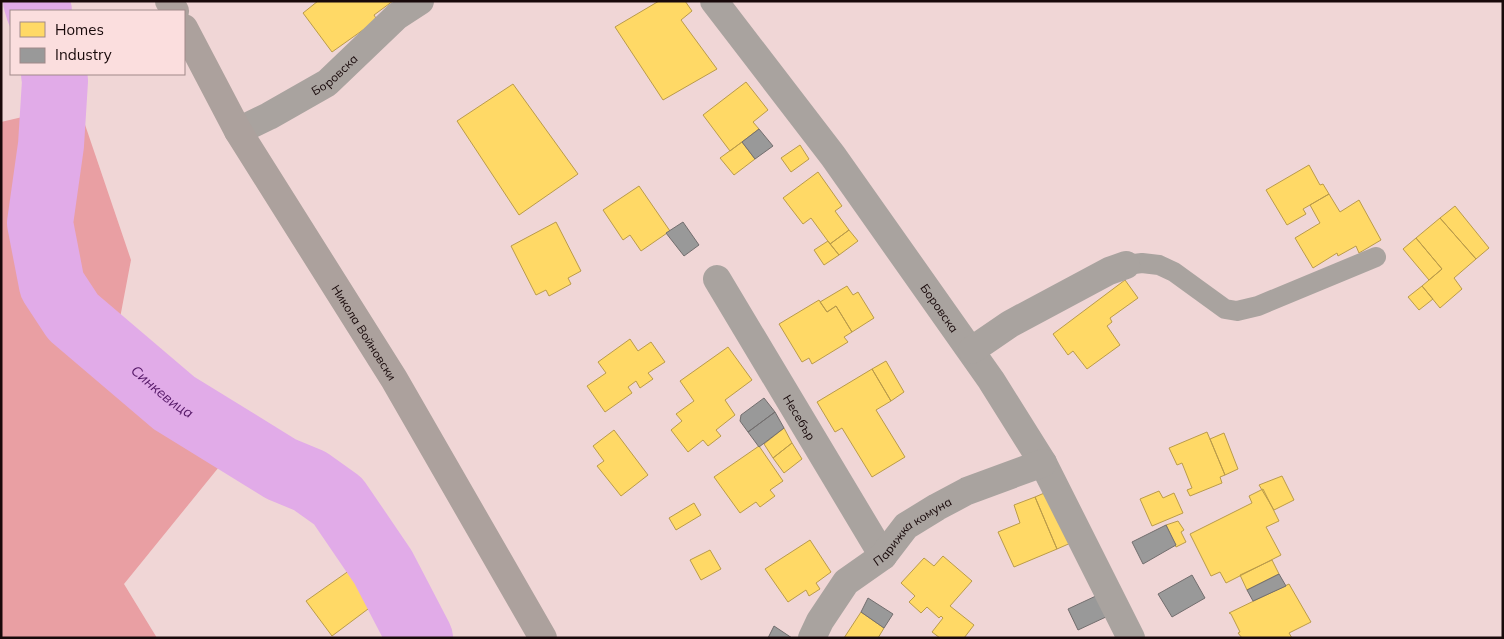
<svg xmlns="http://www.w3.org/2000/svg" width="1504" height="639" font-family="Mulish,sans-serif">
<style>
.forest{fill:#e99fa3}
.homes{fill:#ffd966;stroke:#ba9b4a}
.industry{fill:#999;stroke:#726e6e}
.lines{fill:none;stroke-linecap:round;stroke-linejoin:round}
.river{stroke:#e1abe8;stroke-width:66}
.lane{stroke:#a9a39f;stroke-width:20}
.street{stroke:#a9a39f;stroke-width:28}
.secondary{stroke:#aca19d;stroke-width:28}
.labels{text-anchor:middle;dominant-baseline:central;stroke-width:5;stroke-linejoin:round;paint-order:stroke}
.street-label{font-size:12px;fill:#18090a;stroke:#fbdede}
.water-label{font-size:14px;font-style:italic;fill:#541766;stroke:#fbdede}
</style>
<rect width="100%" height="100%" fill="#f0d6d6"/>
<!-- forest -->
<path class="forest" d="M78,104l53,156 -11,58 96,97 7,47 -99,122 33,54h-156v-516z"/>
<!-- homes -->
<path class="homes" d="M318,1h75l-19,14 3,5 -45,32 -29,-39z
M659,1h26l7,10 -11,9 36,49 -54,31 -48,-73z
M746,82l22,28 -15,12 6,7 -29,22 -27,-36z
M513,84l65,90 -59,41 -62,-94z
M742,142l13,17 -21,16 -14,-17z
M800,145l9,14 -18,13 -10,-14z
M1309,165l11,20 3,-1 6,10 -26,15 3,5 -19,11 -21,-35z
M818,172l24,34 -7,5 14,19 -19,14 -19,-26 -8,6 -20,-26z
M639,186l31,45 -29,20 -11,-16 -7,5 -20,-30z
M1329,194l11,18 19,-12 22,40 -22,13 -3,-7 -18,10 -1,-3 -24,15 -18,-30 25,-15 -10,-18z
M1455,206l34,42 -13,11 -36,-41z
M1440,218l36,41 -22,19 8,11 -22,19 -18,-22 20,-17 -26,-31z
M556,222l25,49 -13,7 3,6 -22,12 -3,-6 -10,5 -25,-49z
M849,230l9,11 -19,14 -9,-11z
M1416,238l26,31 -13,11 -26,-31z
M828,241l11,14 -15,10 -10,-15z
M1125,280l13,18 -28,20 2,4 -5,4 13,19 -33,24 -14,-18 -5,4 -15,-21z
M847,286l6,9 5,-3 16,26 -22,14 -16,-26 -9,6 -7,-10z
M1422,286l11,13 -14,11 -11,-13z
M819,300l8,12 9,-6 16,26 -8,5 4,5 -36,22 -3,-6 -7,4 -23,-38z
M630,339l8,12 13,-9 14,20 -17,11 5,6 -13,9 -4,-7 -8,6 4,6 -27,19 -18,-26 19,-13 -8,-11z
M728,347l24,33 -27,20 10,15 -19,15 5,6 -13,10 -5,-6 -15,12 -17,-22 11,-9 -6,-7 18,-13 -14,-20z
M886,361l18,31 -13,9 -19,-32z
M872,369l19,32 -15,9 29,47 -33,20 -30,-49 -7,4 -18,-30z
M784,428l8,15 -19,15 -9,-14z
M614,430l34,45 -27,21 -24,-30 7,-5 -11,-15z
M1207,432l18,43 -5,2 2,6 -32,13 -3,-6 5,-2 -10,-25 -5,2 -8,-17z
M1224,433l14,36 -13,6 -15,-36z
M792,443l10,16 -18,14 -11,-15z
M759,446l24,35 -13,9 5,6 -15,11 -4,-5 -16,11 -26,-36z
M1282,476l12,24 -20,10 -15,-25z
M1263,489l16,32 -13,6 15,28 -55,28 -6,-11 -9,4 -21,-42 62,-31 -3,-7z
M1049,491l24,51 -16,7 -22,-52z
M1159,491l4,7 11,-5 9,20 -31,13 -12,-27z
M1035,497l22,52 -43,18 -16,-35 22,-9 -6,-18z
M694,503l7,12 -25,15 -7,-12z
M1178,521l6,9 -3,2 5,10 -10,5 -10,-22z
M810,540l21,32 -15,11 4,6 -11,7 -3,-6 -18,12 -23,-33z
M710,550l11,19 -20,11 -11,-20z
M943,556l29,25 -22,25 24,19 -10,13h-24l-8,-6 11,-14 -2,-2 -2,2 -12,-11 -6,6 -12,-11 6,-6 -14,-13 23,-25 10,8z
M1272,560l7,14 -32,16 -7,-15z
M353,568l23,35 -44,33 -26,-35z
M1289,584l22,38 -22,11 3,5h-50l-4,-5 2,-1 -9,-18 -2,-1z
M861,612l23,16 -6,10h-34z"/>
<!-- industry -->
<path class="industry" d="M759,129l14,17 -18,13 -13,-17z
M683,222l16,23 -15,11 -18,-23z
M764,398l11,14 -27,20 -8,-11 1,-6z
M775,412l9,16 -25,19 -11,-15z
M1166,525l10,20 -33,19 -11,-22z
M1279,574l7,12 -33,15 -6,-11z
M1192,575l13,23 -33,19 -14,-23z
M1098,595l10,21 -30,14 -10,-21z
M868,598l25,16 -9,14 -23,-16z
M774,626l18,12h-24z"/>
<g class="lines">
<!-- river -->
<g class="river">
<path d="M36,1l3,10"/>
<path id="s1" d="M54,74l1,7 -4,64 -11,78 12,62 21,32 101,86 107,66 29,12 28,20 45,66 37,71"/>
</g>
<!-- lane -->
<path class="lane" d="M1126,265l16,-2 17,2 15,7 51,37 12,2 21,-5 118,-49"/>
<!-- street -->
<g class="street">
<path id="s2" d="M714,1l119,155 158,224 52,83 88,175"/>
<path id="s3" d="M238,131l31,-15 58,-33 70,-67 23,-15"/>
<path id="s4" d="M717,279l166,277"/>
<path d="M972,350l38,-26 99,-53 17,-6"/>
<path id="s5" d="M812,638l8,-17 26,-39 37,-26 23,-30 31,-19 30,-16 76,-28"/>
</g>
<!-- secondary -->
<g class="secondary">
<path d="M169,1l6,10"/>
<path id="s6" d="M184,28l54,103 156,248 149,259"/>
</g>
</g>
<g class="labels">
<!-- street labels -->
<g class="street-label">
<text stroke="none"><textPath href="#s3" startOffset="112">Боровска</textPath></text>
<text stroke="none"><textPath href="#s2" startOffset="381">Боровска</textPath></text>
<text stroke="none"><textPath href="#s6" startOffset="354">Никола Войновски</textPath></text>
<text stroke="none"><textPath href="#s4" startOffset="161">Несебър</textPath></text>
<text stroke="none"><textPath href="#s5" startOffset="150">Парижка комуна</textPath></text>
</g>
<!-- water labels -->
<g class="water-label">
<text stroke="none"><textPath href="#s1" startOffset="368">Синкевица</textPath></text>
</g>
</g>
<!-- border -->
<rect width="1504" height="639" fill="none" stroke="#18090a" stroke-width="5"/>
<!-- legend -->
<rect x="10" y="10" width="175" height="65" fill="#fbdede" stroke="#a08989"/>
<rect x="20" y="22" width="25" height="15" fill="#ffd966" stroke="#a08989"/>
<text x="55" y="35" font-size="15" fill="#18090a">Homes</text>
<rect x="20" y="48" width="25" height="15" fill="#999999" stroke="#a08989"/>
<text x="55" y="60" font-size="15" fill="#18090a">Industry</text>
</svg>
